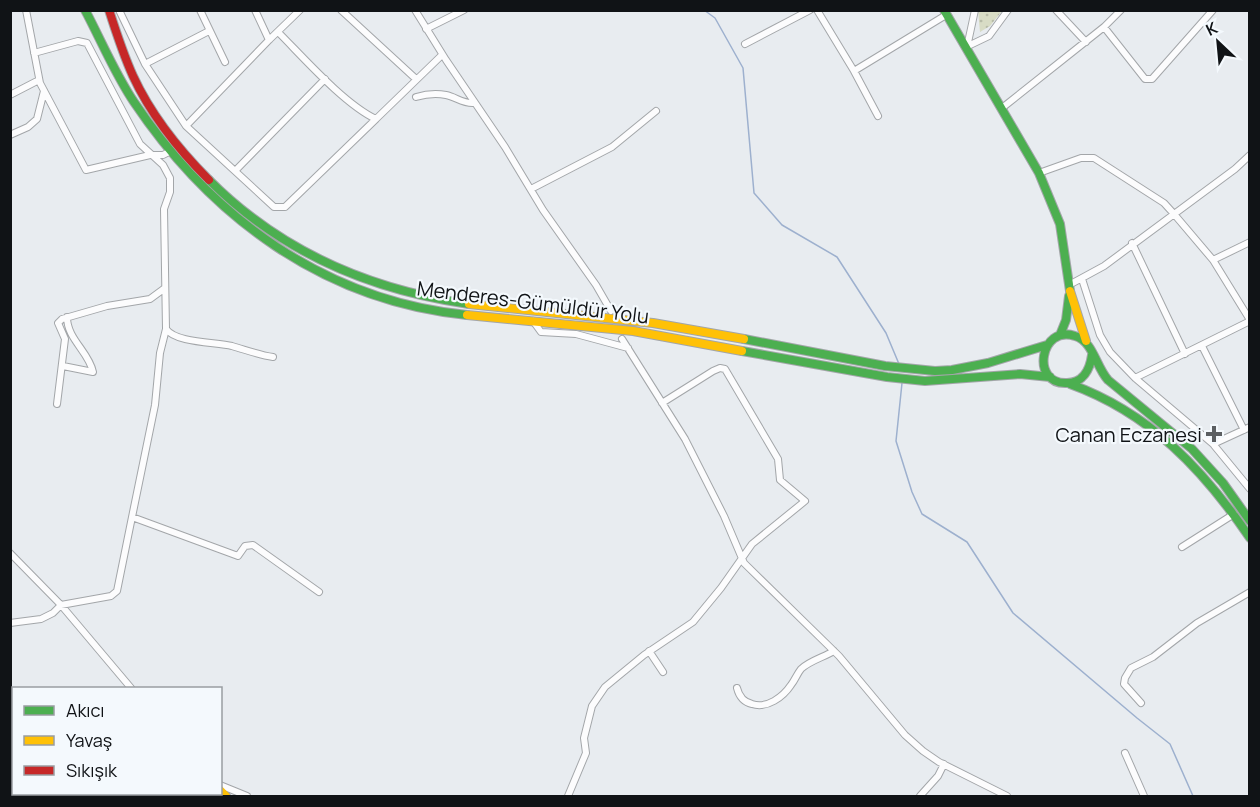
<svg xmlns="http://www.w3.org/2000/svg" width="1260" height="807" font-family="Manrope,sans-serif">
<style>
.green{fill:url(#green-dots)}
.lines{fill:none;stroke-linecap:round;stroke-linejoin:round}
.stream{stroke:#9db0ce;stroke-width:1.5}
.street-casing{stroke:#a3a6a9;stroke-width:8}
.fast-casing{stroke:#a3a6a9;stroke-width:10}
.slow-casing{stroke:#a3a6a9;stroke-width:10}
.jam-casing{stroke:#a3a6a9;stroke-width:10}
.street{stroke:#fcfcfd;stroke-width:6}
.fast{stroke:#4caf50;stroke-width:8}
.slow{stroke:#ffc107;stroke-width:8}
.jam{stroke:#c62828;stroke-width:8}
.poi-dot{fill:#5c5f62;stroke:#f4f9fd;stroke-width:2}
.labels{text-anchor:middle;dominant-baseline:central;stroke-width:4.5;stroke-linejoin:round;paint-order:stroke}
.street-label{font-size:20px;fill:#101316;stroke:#f4f9fd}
.poi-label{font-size:20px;fill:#101316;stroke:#f4f9fd;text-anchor:end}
</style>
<defs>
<pattern id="green-dots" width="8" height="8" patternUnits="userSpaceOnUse" patternTransform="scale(1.5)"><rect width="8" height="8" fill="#d8dcc5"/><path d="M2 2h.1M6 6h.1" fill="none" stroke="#b8bca8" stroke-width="1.8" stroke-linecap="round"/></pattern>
</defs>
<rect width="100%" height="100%" fill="#e8ecf0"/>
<!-- green -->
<path class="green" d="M978,11h24l-12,15 -10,6z"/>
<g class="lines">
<!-- stream -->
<path class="stream" d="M704,10l11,8 28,50 11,125 28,32 55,32 49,76 13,31
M902,383l-6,58 16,51 10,22 45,28 46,71 124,105 33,26 23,52"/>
<defs>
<path id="street" d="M26,10l14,73 46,87 64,-15h13l6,-3
M119,10l26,54 41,62 88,81h11l91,-88
M200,10l25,52
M255,10l14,30
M341,10l75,69
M415,10l31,50 59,87 38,63 53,75 15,26
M817,10l37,61 92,-56
M1056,10l30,32
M1104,27l41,52h7l61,-69
M426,29l38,-19
M278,32c25,25 66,72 98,87l66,-64
M745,44l65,-34
M966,47l23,-11 19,-26
M967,47l8,-37
M34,53l44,-12 9,2 53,101 23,21 7,13v14l-6,17 2,120c10,14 49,13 66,17 14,4 27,9 41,11
M145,64l64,-33
M854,71l24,45
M10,95l29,-15
M416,97c10,-3 20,-4 30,-2 10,2 17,9 28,8
M1002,108l102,-81 17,-17
M186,126l83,-86 31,-30
M10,135l18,-8 9,-8 7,-28
M235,171l90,-92
M1039,173l42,-15h13l70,45 10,11 39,46 37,60
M531,189l81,-42 44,-36
M1132,243l53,111
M1213,260l37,-18
M1082,279l18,56 10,17 25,26 78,66 37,45
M1069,285l35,-19 131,-97 15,-14
M533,321l8,11 35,2 52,14
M622,339l63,100 39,77 20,47 95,93 66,79 18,16 16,11 68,34
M1202,346l42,84
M63,366l30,6c-4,-20 -26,-33 -26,-55
M1135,378l115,-57
M57,404l8,-65 -7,-16 4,-4 45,-13 43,-7 15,-11
M1213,444l37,-17
M132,517l23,-112 5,-52 6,-24
M1182,547l52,-33
M10,553l51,52 70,83
M10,623l31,-4 12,-6 8,-8 50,-9 6,-5 15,-74 106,39 7,-10 8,-1 66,47
M649,651l14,21
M737,688c2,8 6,14 15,16 15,5 31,-7 39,-19 4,-5 6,-11 10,-16 8,-8 23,-12 33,-18
M1141,703l-17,-19 1,-6 6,-10 22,-11 44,-34 53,-31
M10,735h4
M1125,753l19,43
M220,785l27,11
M568,796l18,-43 -2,-15 8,-32 13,-19 39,-32 49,-33 28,-34 31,-44 53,-43 -25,-21 -2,-21 -53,-90 -5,-1 -7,3 -51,32
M920,796l18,-20 6,-12"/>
<path id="fast" d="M85,10c16,30 30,64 49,92 78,116 191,199 333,213
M944,10l95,163 21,51 10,67
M209,180c71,71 161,110 260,124
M1060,335l6,-15 3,-24
M744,339l141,27 50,5 17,-1 36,-7 59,-18
M742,351l145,26 38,4 95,-7 30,3
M1092,355c-2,14 -9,28 -25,28 -37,2 -27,-59 8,-47 18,5 21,31 33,44l84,69 31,34 27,38
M1070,384c80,29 133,85 180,154"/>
<path id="slow" d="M1070,291l16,50
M469,304l184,19 91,16
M467,315l166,16 109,20
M220,790l6,6"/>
<path id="jam" d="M109,10c7,22 14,44 24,66 18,39 46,74 76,104"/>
</defs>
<!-- street casing -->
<use href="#street" class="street-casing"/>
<!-- fast casing -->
<use href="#fast" class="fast-casing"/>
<!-- slow casing -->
<use href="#slow" class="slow-casing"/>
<!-- jam casing -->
<use href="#jam" class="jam-casing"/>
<!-- street -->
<use href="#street" class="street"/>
<!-- fast -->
<use href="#fast" class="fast"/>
<!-- slow -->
<use href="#slow" class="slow"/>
<!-- jam -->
<use href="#jam" class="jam"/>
</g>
<!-- markers -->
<path class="poi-dot" d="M1211 425h6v6h6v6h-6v6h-6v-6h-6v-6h6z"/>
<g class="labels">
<!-- street labels -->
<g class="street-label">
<text transform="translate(533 302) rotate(7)">Menderes-Gümüldür Yolu</text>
</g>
<!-- poi labels -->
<g class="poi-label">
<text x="1202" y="434">Canan Eczanesi</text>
</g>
</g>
<!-- border -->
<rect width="1260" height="807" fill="none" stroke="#101316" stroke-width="24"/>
<!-- legend -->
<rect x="12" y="687" width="210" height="108" fill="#f4f9fd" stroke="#999da1" stroke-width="1.5"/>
<rect x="24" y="706" width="30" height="9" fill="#4caf50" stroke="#999da1" stroke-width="1.5"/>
<text x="66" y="717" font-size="18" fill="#101316">Akıcı</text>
<rect x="24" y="736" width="30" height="9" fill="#ffc107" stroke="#999da1" stroke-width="1.5"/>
<text x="66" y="747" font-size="18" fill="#101316">Yavaş</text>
<rect x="24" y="766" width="30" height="9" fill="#c62828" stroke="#999da1" stroke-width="1.5"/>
<text x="66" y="777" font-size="18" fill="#101316">Sıkışık</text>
<!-- north arrow -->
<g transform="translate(1218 42) rotate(334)" stroke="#f4f9fd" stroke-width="4.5" paint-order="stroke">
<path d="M0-4.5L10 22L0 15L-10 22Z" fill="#101316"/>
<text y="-9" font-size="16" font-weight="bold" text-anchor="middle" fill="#101316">K</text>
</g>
</svg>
